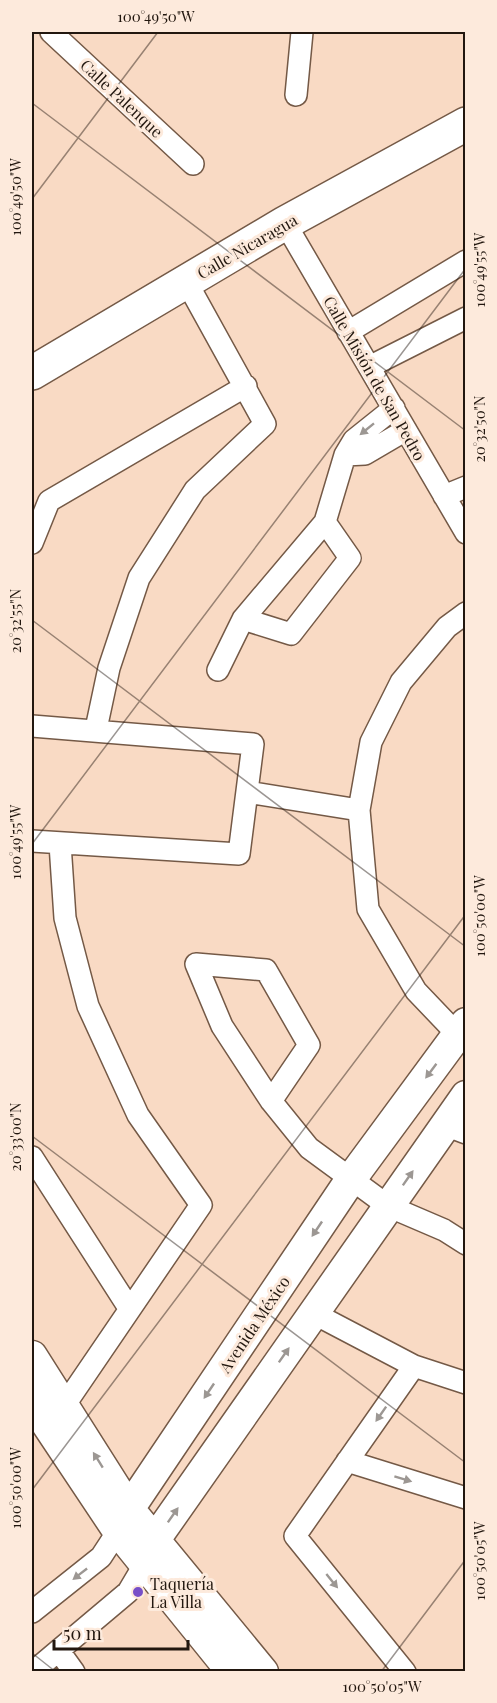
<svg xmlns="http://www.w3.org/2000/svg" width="497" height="1703" font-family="'Playfair Display',serif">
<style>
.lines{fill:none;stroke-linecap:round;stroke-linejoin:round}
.street-casing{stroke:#745946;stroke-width:24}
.secondary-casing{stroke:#745946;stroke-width:33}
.primary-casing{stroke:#745946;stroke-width:36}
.street{stroke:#fff;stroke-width:21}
.secondary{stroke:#fff;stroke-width:30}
.primary{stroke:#fff;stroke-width:33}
.oneway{fill:#9c9793}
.ticks{fill:none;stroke:#22170f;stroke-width:1.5;stroke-opacity:0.45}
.poi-dot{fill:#774fc8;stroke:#fdeadc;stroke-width:2}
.labels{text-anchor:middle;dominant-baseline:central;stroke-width:6;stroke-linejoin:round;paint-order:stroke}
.street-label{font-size:16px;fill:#22170f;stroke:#fdeadc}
.poi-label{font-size:16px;fill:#22170f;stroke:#fdeadc;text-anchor:start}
.neatline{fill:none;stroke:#22170f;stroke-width:2}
.ticks-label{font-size:15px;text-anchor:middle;fill:#22170f}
</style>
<rect width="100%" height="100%" fill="#f9dac4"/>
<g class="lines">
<defs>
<path id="street" d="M51,32l142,132
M296,95l6,-63
M285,223l181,310
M348,332l118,-71
M369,367l97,-49
M345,455l20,-1 41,-24
M444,496l22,-9
M32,543l17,-42 197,-115
M243,619l48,15 59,-76 -25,-36
M218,670l25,-51 82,-97 20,-67 9,-15 40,-32
M32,726l221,18 -14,110 -207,-13
M96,729l13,-61 30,-90 56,-88 70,-66 -79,-143
M247,792l112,18
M60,844l5,74 23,88 50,109 63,90 -137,201
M458,1035l-42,-44 -48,-82 -9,-99 12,-68 30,-60 46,-55 19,-14
M271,1101l38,-56 -43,-75 -70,-6 26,62 49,75 38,47 79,58 56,24 22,14
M445,1125l21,8
M32,1157l97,151
M313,1313l101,53 52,17
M347,1461l119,37
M32,1612l69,-55 17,-26
M59,1651l15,21
M33,1672l95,-80 16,-27
M405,1672l-110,-136 119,-170"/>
<path id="secondary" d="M32,1356l97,153 134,163
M32,1402l86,129 114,141
M118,1531l11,-22 222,-330 115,-156
M144,1565l10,-24 312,-445"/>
<path id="primary" d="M32,373l253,-150 181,-99"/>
</defs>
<!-- street casing -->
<use href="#street" class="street-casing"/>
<!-- secondary casing -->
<use href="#secondary" class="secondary-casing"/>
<!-- primary casing -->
<use href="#primary" class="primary-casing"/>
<!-- street -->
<use href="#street" class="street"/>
<!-- secondary -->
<use href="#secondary" class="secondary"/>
<!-- primary -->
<use href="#primary" class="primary"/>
</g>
<!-- one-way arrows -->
<defs><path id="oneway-solid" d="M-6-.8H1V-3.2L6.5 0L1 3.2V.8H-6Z" transform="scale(1.5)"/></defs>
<g class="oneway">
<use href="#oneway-solid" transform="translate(367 429) rotate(141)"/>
<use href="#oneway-solid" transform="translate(431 1071) rotate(127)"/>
<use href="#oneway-solid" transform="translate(408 1178) rotate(-55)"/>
<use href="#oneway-solid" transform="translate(317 1229) rotate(124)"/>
<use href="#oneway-solid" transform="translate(284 1355) rotate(-55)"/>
<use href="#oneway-solid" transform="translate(209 1391) rotate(124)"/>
<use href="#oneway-solid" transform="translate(381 1414) rotate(125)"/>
<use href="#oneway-solid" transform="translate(98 1460) rotate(-122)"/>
<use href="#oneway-solid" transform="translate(403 1479) rotate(17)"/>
<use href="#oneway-solid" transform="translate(173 1515) rotate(-55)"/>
<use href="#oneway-solid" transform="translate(80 1574) rotate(142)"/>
<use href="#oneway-solid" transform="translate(332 1581) rotate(51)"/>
</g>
<!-- ticks -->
<path class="ticks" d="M32,103l434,328M32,199l126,-167M32,620l434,327M32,844l434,-576M32,1136l434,327M32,1490l434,-576M32,1653l24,19M381,1672l85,-113"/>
<!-- markers -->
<circle class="poi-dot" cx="138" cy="1592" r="6"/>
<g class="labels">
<!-- street labels -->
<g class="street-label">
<text transform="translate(122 98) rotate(43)">Calle Palenque</text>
<text transform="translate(247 246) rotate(-30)">Calle Nicaragua</text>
<text transform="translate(375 378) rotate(60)">Calle Misión de San Pedro</text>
<text transform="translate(254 1324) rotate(-56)">Avenida México</text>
</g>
<!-- poi labels -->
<g class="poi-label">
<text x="150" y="1583">Taquería<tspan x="150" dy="18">La Villa</tspan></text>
</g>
</g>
<!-- border -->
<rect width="497" height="1703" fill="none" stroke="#fdeadc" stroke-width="66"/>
<!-- scale -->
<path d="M54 1640v9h134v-9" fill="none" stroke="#22170f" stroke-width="3"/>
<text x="63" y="1640" font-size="18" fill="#22170f" stroke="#fdeadc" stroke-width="4.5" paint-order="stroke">50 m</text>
<rect x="33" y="33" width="431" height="1637" class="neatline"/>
<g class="ticks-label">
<text x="156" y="22">100°49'50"W</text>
<text transform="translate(16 197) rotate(-90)" y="5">100°49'50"W</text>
<text transform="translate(480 270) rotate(-90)" y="5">100°49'55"W</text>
<text transform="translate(480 429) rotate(-90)" y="5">20°32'50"N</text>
<text transform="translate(16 621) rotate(-90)" y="5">20°32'55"N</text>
<text transform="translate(16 842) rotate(-90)" y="5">100°49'55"W</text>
<text transform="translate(480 916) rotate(-90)" y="5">100°50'00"W</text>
<text transform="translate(16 1137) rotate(-90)" y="5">20°33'00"N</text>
<text transform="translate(16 1488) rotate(-90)" y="5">100°50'00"W</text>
<text transform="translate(480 1561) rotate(-90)" y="5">100°50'05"W</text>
<text x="382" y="1692">100°50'05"W</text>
</g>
</svg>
